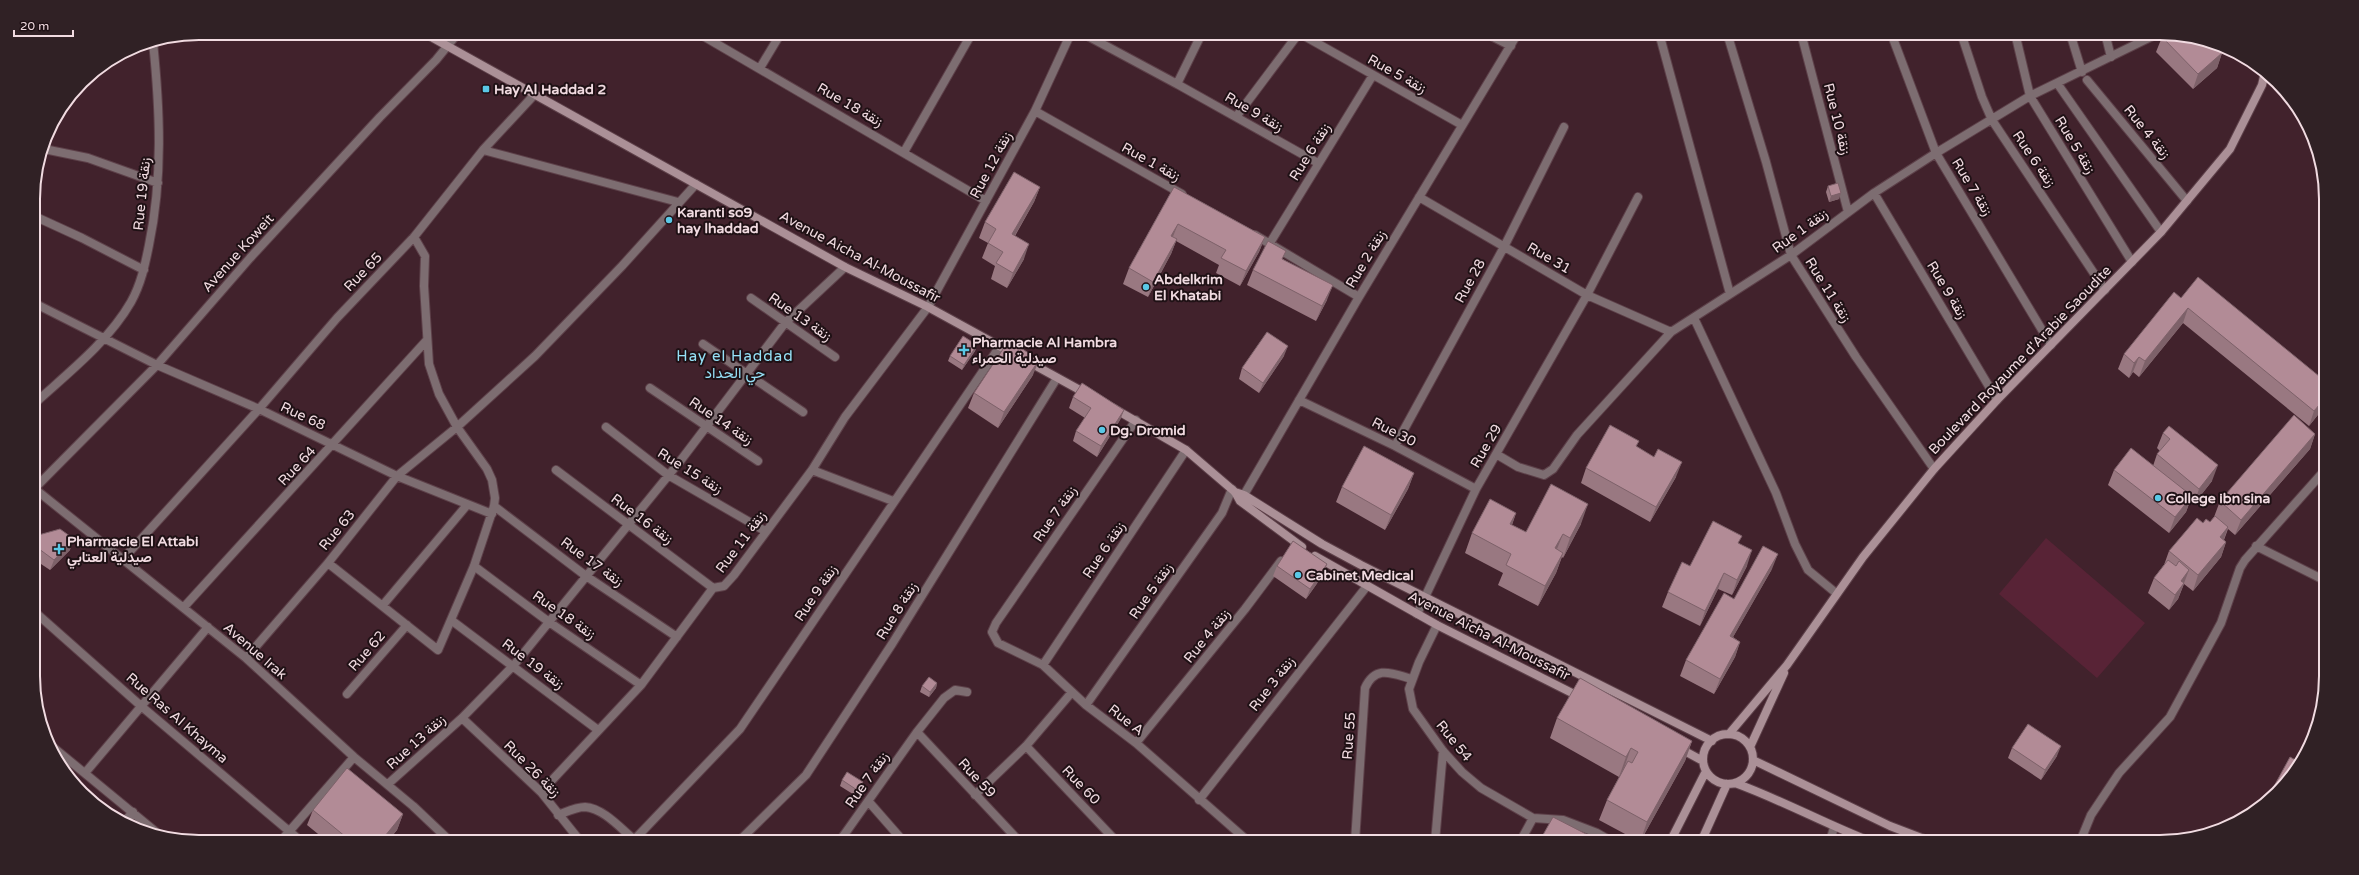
<svg xmlns="http://www.w3.org/2000/svg" width="2359" height="875" font-family="'Varela Round',Vazirmatn,sans-serif">
<style>
.garden{fill:#582336}
.lines{fill:none;stroke-linecap:round;stroke-linejoin:round}
.street-casing{stroke:#5d4049;stroke-width:10}
.secondary-casing{stroke:#5d4049;stroke-width:10}
.street{stroke:#7d6d71;stroke-width:8}
.secondary{stroke:#ab9097;stroke-width:8}
.wall{fill:#997881}
.shaded-wall{fill:#7d6169}
.building{fill:#b28b96;stroke:#7d6169}
.poi-dot{fill:#5ac8e6;stroke:#1f1115;stroke-width:1.5}
.labels{text-anchor:middle;dominant-baseline:central;stroke-width:4;stroke-linejoin:round;paint-order:stroke}
.street-label{font-size:14px;fill:#f1dbe1;stroke:#1f1115}
.poi-label{font-size:14px;font-weight:bold;fill:#f1dbe1;stroke:#1f1115;text-anchor:start}
.neighbourhood-label{font-size:15px;letter-spacing:1px;fill:#96e1f7;stroke:#1f1115}
.rim{fill:none;stroke:#f1dbe1;stroke-width:2}
</style>
<rect width="100%" height="100%" fill="#41222c"/>
<!-- garden -->
<path class="garden" d="M2046,538l99,85 -48,55 -98,-84z"/>
<g class="lines">
<defs>
<path id="street" d="M698,33l288,168
M1082,33l95,51 25,-51
M1299,33l163,92
M1485,33l26,13
M1659,33l71,261
M1727,33l39,129 25,93 65,102 78,112
M1801,33l47,179
M1891,33l45,120 115,192
M1961,33l21,64 10,23 113,170
M2015,33l15,63 102,166
M2070,33l12,39
M2105,33l6,24
M760,68l21,-35
M2087,80l100,121
M2057,83l104,149
M1177,84l141,79
M1035,111l147,83
M1236,117l63,-84
M44,149l44,9 70,25
M483,150l52,-56
M904,152l68,-119
M1874,193l123,207
M1419,197l168,98 84,37
M34,216l48,22 62,32
M1255,235l104,62
M1270,243l103,-168
M751,298l84,59
M34,303l123,62 102,44 138,67 95,38
M1694,318l82,175 19,51 13,26 28,23
M703,344l100,68
M650,388l108,73
M1299,400l96,46 81,43
M35,403c33,-30 73,-61 96,-101 10,-18 14,-37 18,-57 14,-67 11,-135 4,-203
M1136,420l-140,203 -4,9 6,11 45,22 43,40 50,38 113,99
M606,427l62,48 97,56
M1395,446l109,-199 60,-120
M1496,454l22,13 26,8 9,-6 24,-34 94,-103 120,-77 83,-62 62,-40 94,-57 129,-63
M556,470l157,118
M812,470l81,31
M35,488l122,-123 93,-107 130,-141 56,-57 22,-27
M35,489l211,169 108,99 59,49 38,36
M1241,500l118,-203 159,-264
M494,506l92,70 91,61
M2256,546l70,35
M124,558l135,-149 78,-91 77,-81 69,-87 195,52
M328,563l110,87 36,-84 20,-60 1,-8 -3,-18 -5,-11 -30,-42 -18,-33 -10,-30 -5,-78 1,-30 -11,-19
M474,566l75,56 92,63
M383,605l84,-100
M184,607l242,-266
M36,613l105,93 161,136
M1417,614l59,-125 111,-194 51,-98
M451,620l147,110
M1437,625l-18,37 -10,27 4,20 30,42 19,21 19,16 52,30 30,2 34,13 16,9
M246,658l82,-95 69,-87 60,-49 78,-71 87,-90 74,-82
M1043,665l143,-215
M347,694l60,-69
M1086,705l136,-192 10,-24
M462,718l79,74 40,50
M917,732l103,110
M48,743l113,93
M1136,743l109,-134 36,-48
M1026,746l91,96
M85,773l123,-146
M388,784l74,-66 52,-53 167,-205 104,-137 60,-56
M541,792l100,-107 72,-97 11,-2 10,-11 78,-105 33,-53 83,-110 107,-196 36,-78
M975,795l51,-49 46,-54
M1199,800l168,-214
M869,802l35,40
M558,815c8,-3 18,-8 27,-8 19,1 38,24 52,35
M124,822l9,-10
M634,840l106,-111 260,-383
M280,842l74,-85
M738,842l68,-67 86,-131 165,-266
M839,842l78,-110 27,-34 11,-8 12,2
M1355,842l10,-154c11,-24 28,-14 47,-9
M1435,842l8,-91
M1520,842l13,-24
M1830,842l4,-15
M2080,842l11,-27 28,-42 51,-56 51,-94 19,-55 5,-8 80,-90"/>
<path id="secondary" d="M424,33l421,234 83,40 84,46
M1027,361l60,33
M1113,408l73,42 49,42 5,9 62,46
M1235,492l9,3 78,49 39,21 351,176
M1315,556l122,69 143,72
M1729,734l58,-69 76,-108 71,-88 63,-69 164,-168 69,-83 32,-64 3,-13
M1703 759a25 25 0 1 1 50 0a25 25 0 1 1-50 0Z
M1750,747l34,-74
M1679,748l24,13
M1753,760l137,66 42,16
M1735,783c47,17 90,41 137,59
M1670,842l36,-71
M1701,842l26,-58"/>
</defs>
<!-- street casing -->
<use href="#street" class="street-casing"/>
<!-- secondary casing -->
<use href="#secondary" class="secondary-casing"/>
<!-- street -->
<use href="#street" class="street"/>
<!-- secondary -->
<use href="#secondary" class="secondary"/>
</g>
<!-- wall -->
<path class="wall" d="M844,33h19l-4,7z
M2162,37l60,16 -5,15 -24,21 -37,-37z
M1828,186l11,13 -10,3 -3,-10z
M1040,187l-6,15 -19,34 9,23 -17,29 -16,-9 4,-13 -13,-8 6,-15 -9,-5 6,-16z
M1174,187l91,50 -6,15 -19,34 -24,-13 3,-8 -43,-24 -5,13 -23,43 -25,-13 6,-16z
M1283,259l44,41 -11,21 -69,-36 6,-15z
M2181,298l144,108 -16,20 -126,-103 -44,54 -6,-5 -4,6 -11,-9 6,-15z
M977,345l-2,6 -13,19 -14,-9 2,-5z
M1284,356l-25,37 -20,-14 3,-11z
M1033,375l-35,53 -30,-20 6,-15z
M1073,397l51,13 -4,10 -23,37 -24,-16 3,-10 9,-13 -16,-10z
M2169,426l43,55 -18,23 -4,-3 -4,11 -17,21 -61,-48 6,-15 39,-4 4,-12 3,-3 -3,-3 6,-15z
M2315,434l-5,15 -75,86 -7,-6 -4,11 2,2 -5,15 -28,34 -9,-7 -6,15 -9,11 -21,-17 6,-15 10,-13 5,-14 34,-28 7,-1 4,-5 6,-16z
M1639,441l-3,6 40,30 -26,45 -69,-39 5,-15z
M1414,473l-6,16 -23,41 -49,-28 6,-15z
M1516,513l-4,12 14,7 55,-8 -18,34 -1,-1 -6,16 -18,33 -40,-21 5,-12 -38,-20 7,-20z
M35,536l35,14 -20,20 -15,-10z
M1739,544l8,22 -15,29 -14,-6 -18,37 -38,-19 6,-15 22,-26z
M1327,564l-4,11 -17,24 -33,-23 4,-10z
M1772,569l-39,68 7,5 -5,15 -21,37 -34,-18 6,-16 48,-61z
M937,683l-1,5 -7,9 -9,-5 2,-6z
M1557,718l135,23 -7,20 -45,81 -41,-22 8,-20 17,-32 -5,9 -69,-39z
M2012,748l45,8 -16,24 -33,-22z
M2298,768l-30,32 4,-10z
M842,780l19,8 -5,8 -16,-10z
M313,810l90,4 -6,16 -10,12h-59l-21,-17z"/>
<!-- shaded-wall -->
<path class="shaded-wall" d="M862,33h1l-4,7z
M2222,53l-5,15 -24,21 5,-15z
M1040,187l-6,15 -27,47 5,-15z
M1841,193l-2,6 -10,3 2,-6z
M1178,224l-6,15 -1,-3z
M1265,237l-6,15 -19,34 6,-15z
M1177,239l-6,15 -23,43 5,-15z
M1029,244l-5,15 -17,29 6,-15z
M1333,285l-6,15 -11,21 6,-15z
M2188,308l-5,15 -44,54 6,-16z
M977,345l-2,6 -13,19 2,-5z
M1288,346l-4,10 -25,37 4,-10z
M2139,357l-6,15 -4,6 5,-15z
M1039,360l-6,15 -35,53 6,-16z
M2325,398v8l-16,20 5,-15z
M1124,410l-4,10 -23,37 4,-11z
M2315,434l-5,15 -75,86 6,-15z
M1682,462l-6,15 -26,45 6,-15z
M2218,465l-6,16 -18,23 5,-15z
M1414,473l-6,16 -23,41 6,-15z
M2192,496l-6,16 -17,21 6,-16z
M1588,504l-7,20 -18,34 7,-20z
M1516,513l-7,20 1,-9z
M2228,527l-5,15 -3,-5z
M1563,534l-8,20v-6z
M74,539l-4,11 -20,20 4,-10z
M2226,542l-5,15 -28,34 5,-16z
M1752,550l-5,16 -15,29 5,-15z
M1563,553l-7,20 -18,33 7,-20z
M1778,554l-6,15 -47,82 5,-15z
M1327,564l-4,11 -17,24 4,-10z
M2189,570l-11,29 -9,11 12,-29z
M1724,573l-6,16 -18,37 5,-15z
M1740,642l-5,15 -21,37 6,-15z
M937,683l-1,5 -7,9 1,-5z
M1692,741l-7,20 -45,81 7,-20z
M2061,746l-4,10 -16,24 4,-10z
M1631,748l-7,20 -5,9 7,-20z
M863,782l-2,6 -5,8 1,-6z
M403,814l-6,16 -10,12h-7z"/>
<!-- building -->
<path class="building" d="M2165,34l48,8 9,11 -24,21 -36,-37z
M1014,172l26,15 -28,47 17,10 -16,29 -17,-10 7,-11 -15,-9 8,-14 -11,-7z
M1838,183l3,10 -10,3 -3,-10z
M1174,187l91,50 -19,34 -25,-13 5,-8 -48,-26 -7,12 6,3 -24,43 -24,-14z
M1268,241l18,10 -4,8 51,26 -11,21 -69,-36z
M2198,277l127,104v17l-11,13 -126,-103 -43,53 -6,-4 -5,6 -10,-9 50,-62 7,6z
M1267,332l21,14 -25,37 -21,-15z
M963,336l14,9 -13,20 -14,-9z
M1009,340l30,20 -35,52 -30,-19z
M1082,383l42,27 -23,36 -25,-15 15,-23 -18,-11z
M2294,415l21,19 -74,86 -21,-19z
M1610,425l29,16 -3,5 18,11 4,-8 24,13 -26,45 -70,-39z
M2169,426l49,39 -19,24 -42,-35 13,-15 -7,-6z
M1364,446l50,27 -23,42 -49,-28z
M2131,448l61,48 -17,21 -61,-47z
M1551,484l37,20 -18,34 -7,-4 -8,14 8,5 -18,33 -39,-21 5,-11 -39,-21 18,-34 26,14 -6,11 16,8z
M2215,516l13,11 -8,10 6,5 -28,33 -29,-24 28,-33 6,5 3,-4 4,3z
M1713,521l29,15 -4,7 14,7 -15,30 -13,-7 -19,38 -37,-19 14,-30 8,4z
M60,529l14,10 -20,21 -19,-14v-10z
M1293,541l34,23 -17,25 -33,-23z
M1763,546l15,8 -48,82 10,6 -20,37 -34,-19 38,-67 10,6z
M2168,560l8,6 3,-5 10,9 -8,11 3,2 -9,12 -21,-17z
M929,677l8,6 -7,9 -8,-6z
M1580,678l112,63 -45,81 -40,-22 21,-39 4,2 6,-11 -7,-4 -5,9 -69,-39z
M2028,724l33,22 -16,24 -33,-22z
M2290,757l11,6 -3,5 -22,24 -4,-2z
M347,768l56,46 -23,28h-28l-39,-32z
M847,772l16,10 -6,8 -15,-10z
M1553,817l35,18 -4,7h-45z
M1049,837l5,5h-10z"/>
<!-- markers -->
<g class="poi-dot">
<rect x="482" y="85" width="8" height="8" rx="2"/>
<circle cx="669" cy="220" r="4"/>
<circle cx="1146" cy="287" r="4"/>
<path d="M962 344h4v4h4v4h-4v4h-4v-4h-4v-4h4z"/>
<circle cx="1102" cy="430" r="4"/>
<circle cx="2158" cy="498" r="4"/>
<path d="M57 543h4v4h4v4h-4v4h-4v-4h-4v-4h4z"/>
<circle cx="1298" cy="575" r="4"/>
</g>
<g class="labels">
<!-- street labels -->
<g class="street-label">
<text transform="translate(1397 74) rotate(29)">Rue 5 زنقة</text>
<text transform="translate(850 105) rotate(30)">Rue 18 زنقة</text>
<text transform="translate(1254 112) rotate(30)">Rue 9 زنقة</text>
<text transform="translate(1837 119) rotate(76)">Rue 10 زنقة</text>
<text transform="translate(2147 132) rotate(51)">Rue 4 زنقة</text>
<text transform="translate(2075 145) rotate(59)">Rue 5 زنقة</text>
<text transform="translate(1310 152) rotate(-58)">Rue 6 زنقة</text>
<text transform="translate(2034 159) rotate(56)">Rue 6 زنقة</text>
<text transform="translate(1151 162) rotate(29)">Rue 1 زنقة</text>
<text transform="translate(991 165) rotate(-62)">Rue 12 زنقة</text>
<text transform="translate(1972 187) rotate(59)">Rue 7 زنقة</text>
<text transform="translate(142 194) rotate(-84)">Rue 19 زنقة</text>
<text transform="translate(1800 231) rotate(-36)">Rue 1 زنقة</text>
<text transform="translate(238 253) rotate(-48)">Avenue Koweit</text>
<text transform="translate(860 257) rotate(28)">Avenue Aicha Al-Moussafir</text>
<text transform="translate(1549 258) rotate(30)">Rue 31</text>
<text transform="translate(1366 259) rotate(-59)">Rue 2 زنقة</text>
<text transform="translate(363 272) rotate(-46)">Rue 65</text>
<text transform="translate(1470 281) rotate(-61)">Rue 28</text>
<text transform="translate(1828 290) rotate(58)">Rue 11 زنقة</text>
<text transform="translate(1947 290) rotate(59)">Rue 9 زنقة</text>
<text transform="translate(800 317) rotate(35)">Rue 13 زنقة</text>
<text transform="translate(2020 360) rotate(-46)">Boulevard Royaume d'Arabie Saoudite</text>
<text transform="translate(303 416) rotate(25)">Rue 68</text>
<text transform="translate(721 421) rotate(34)">Rue 14 زنقة</text>
<text transform="translate(1394 432) rotate(27)">Rue 30</text>
<text transform="translate(1486 446) rotate(-60)">Rue 29</text>
<text transform="translate(297 466) rotate(-47)">Rue 64</text>
<text transform="translate(690 471) rotate(32)">Rue 15 زنقة</text>
<text transform="translate(1055 514) rotate(-55)">Rue 7 زنقة</text>
<text transform="translate(642 519) rotate(37)">Rue 16 زنقة</text>
<text transform="translate(337 530) rotate(-51)">Rue 63</text>
<text transform="translate(741 542) rotate(-53)">Rue 11 زنقة</text>
<text transform="translate(1104 550) rotate(-56)">Rue 6 زنقة</text>
<text transform="translate(592 562) rotate(36)">Rue 17 زنقة</text>
<text transform="translate(1151 591) rotate(-55)">Rue 5 زنقة</text>
<text transform="translate(816 593) rotate(-56)">Rue 9 زنقة</text>
<text transform="translate(897 611) rotate(-58)">Rue 8 زنقة</text>
<text transform="translate(564 615) rotate(35)">Rue 18 زنقة</text>
<text transform="translate(1207 636) rotate(-51)">Rue 4 زنقة</text>
<text transform="translate(1489 636) rotate(27)">Avenue Aicha Al-Moussafir</text>
<text transform="translate(255 651) rotate(41)">Avenue Irak</text>
<text transform="translate(367 651) rotate(-49)">Rue 62</text>
<text transform="translate(533 664) rotate(37)">Rue 19 زنقة</text>
<text transform="translate(1272 684) rotate(-52)">Rue 3 زنقة</text>
<text transform="translate(177 718) rotate(41)">Rue Ras Al Khayma</text>
<text transform="translate(1126 720) rotate(38)">Rue A</text>
<text transform="translate(1349 736) rotate(-86)">Rue 55</text>
<text transform="translate(1454 741) rotate(51)">Rue 54</text>
<text transform="translate(416 742) rotate(-42)">Rue 13 زنقة</text>
<text transform="translate(532 769) rotate(45)">Rue 26 زنقة</text>
<text transform="translate(977 778) rotate(47)">Rue 59</text>
<text transform="translate(867 780) rotate(-55)">Rue 7 زنقة</text>
<text transform="translate(1081 785) rotate(46)">Rue 60</text>
</g>
<!-- poi labels -->
<g class="poi-label">
<text x="494" y="89">Hay Al Haddad 2</text>
<text x="677" y="212">Karanti so9<tspan x="677" dy="16">hay lhaddad</tspan></text>
<text x="1154" y="279">Abdelkrim<tspan x="1154" dy="16">El Khatabi</tspan></text>
<text x="972" y="342">Pharmacie Al Hambra<tspan x="972" dy="16">صيدلية الحمراء</tspan></text>
<text x="1110" y="430">Dg. Dromid</text>
<text x="2166" y="498">College ibn sina</text>
<text x="67" y="541">Pharmacie El Attabi<tspan x="67" dy="16">صيدلية العتابي</tspan></text>
<text x="1306" y="575">Cabinet Medical</text>
</g>
<!-- neighbourhood labels -->
<g class="neighbourhood-label">
<text x="735" y="356">Hay el Haddad<tspan x="735" dy="17">حي الحداد</tspan></text>
</g>
</g>
<!-- crop -->
<path d="M0 0H2359V875H0ZM199 40H2160A159 159 0 0 1 2319 199V676A159 159 0 0 1 2160 835H199A159 159 0 0 1 40 676V199A159 159 0 0 1 199 40Z" fill="#302125" fill-rule="evenodd"/>
<path class="rim" d="M199 40H2160A159 159 0 0 1 2319 199V676A159 159 0 0 1 2160 835H199A159 159 0 0 1 40 676V199A159 159 0 0 1 199 40Z"/>
<!-- scale -->
<path d="M14 30v6h59v-6" fill="none" stroke="#f1dbe1" stroke-width="2"/>
<text x="20" y="30" font-size="12" fill="#f1dbe1" stroke="#1f1115" stroke-width="3" paint-order="stroke">20 m</text>
</svg>
